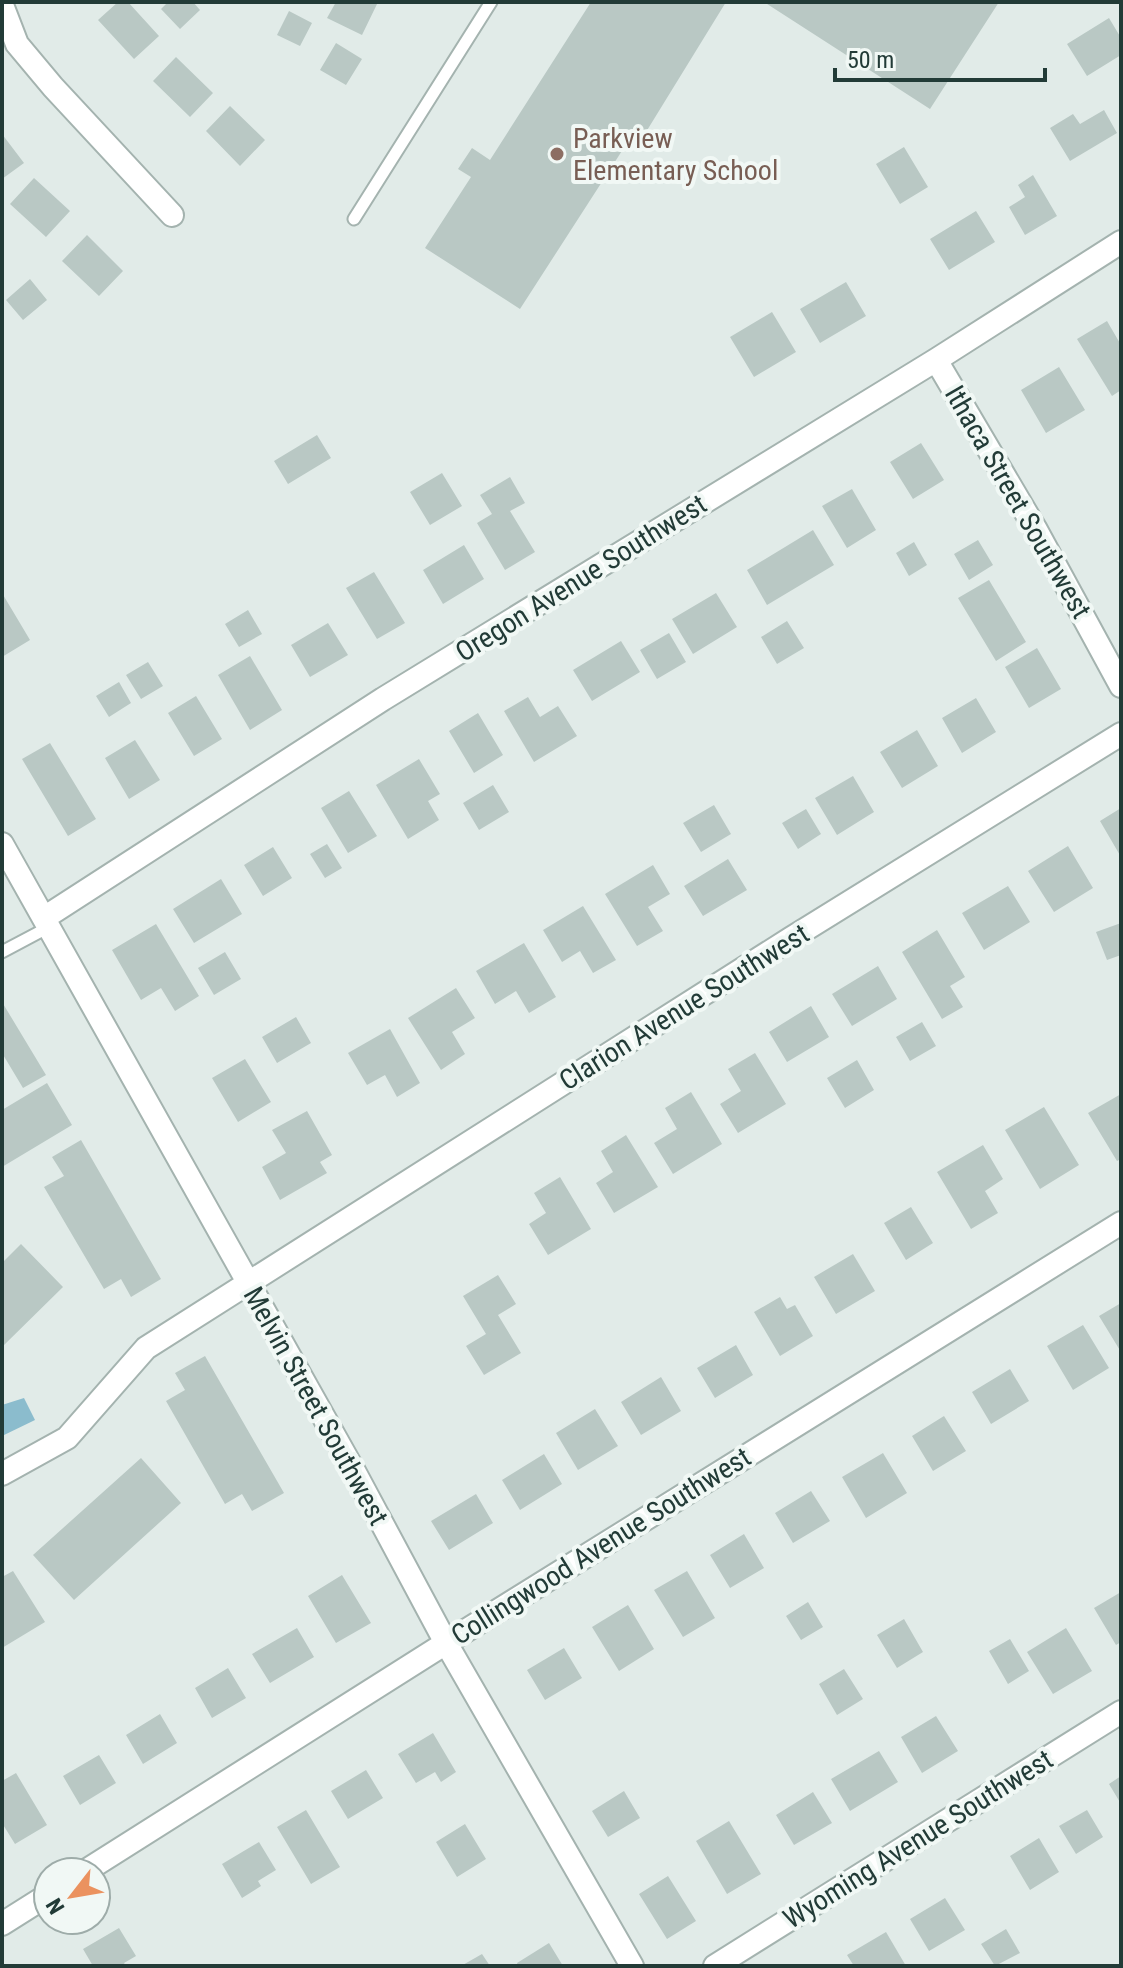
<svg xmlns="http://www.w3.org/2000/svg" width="1123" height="1968" font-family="'Roboto Condensed',sans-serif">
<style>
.water{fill:#8bbccd}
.building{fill:#b9c8c4}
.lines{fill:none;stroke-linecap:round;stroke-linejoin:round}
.service-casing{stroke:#a4b3af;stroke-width:15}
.minor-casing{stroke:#a4b3af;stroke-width:26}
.service{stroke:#fff;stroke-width:11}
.minor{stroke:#fff;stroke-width:22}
.education-dot{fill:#8d6e63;stroke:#f1f8f5;stroke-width:3}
.labels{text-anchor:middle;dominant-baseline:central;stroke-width:8;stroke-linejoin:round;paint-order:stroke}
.education-label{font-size:28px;fill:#785e54;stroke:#f1f8f5;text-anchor:start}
.street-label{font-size:28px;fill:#223b37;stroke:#f1f8f5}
</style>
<rect width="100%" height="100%" fill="#e1ebe8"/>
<!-- water -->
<path class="water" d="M24,1398l11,22 -33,16v-31z"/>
<!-- building -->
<path class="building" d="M118,2h10l31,34 -25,23 -36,-39z
M168,2h25l7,8 -20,19 -19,-20z
M336,2h42l-16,33 -35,-17z
M591,2h135l-80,130 -8,-6 -118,183 -95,-61 46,-71 -13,-8 14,-21 18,12z
M764,2h235l-69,107z
M289,11l23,12 -12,23 -23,-11z
M1109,18l12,20v17l-34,21 -20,-32z
M336,43l26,16 -16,26 -26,-15z
M176,57l37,36 -23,24 -37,-36z
M230,106l35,34 -25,26 -34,-35z
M1104,110l13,23 -47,28 -20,-33 23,-14 7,10z
M2,134l22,29 -22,16z
M904,147l24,40 -28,17 -24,-40z
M1033,175l24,41 -32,19 -16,-28 16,-10 -7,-12z
M34,178l36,33 -24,26 -36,-33z
M976,211l19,31 -46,28 -19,-31z
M87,235l36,36 -24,25 -37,-35z
M30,279l17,21 -24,20 -17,-20z
M846,282l20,34 -46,27 -20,-34z
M772,312l24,40 -42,25 -24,-40z
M1107,321l14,24v45l-9,6 -35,-57z
M1059,367l26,43 -39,23 -25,-43z
M317,435l14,23 -43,26 -14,-23z
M921,443l23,37 -31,19 -23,-37z
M442,473l20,33 -32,19 -20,-33z
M510,477l15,26 -15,8 25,41 -30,18 -28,-47 15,-9 -12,-19z
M852,489l24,41 -29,18 -25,-42z
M813,530l21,35 -67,40 -20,-35z
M978,540l15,25 -24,15 -15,-26z
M914,542l13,23 -18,11 -13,-23z
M464,545l20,34 -41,25 -20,-34z
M374,572l31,51 -28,16 -31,-51z
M989,580l37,62 -30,19 -38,-63z
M2,593l28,47 -28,17z
M716,593l21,34 -44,27 -21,-35z
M248,610l14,24 -23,13 -14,-23z
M787,621l17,27 -27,16 -16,-27z
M328,623l20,32 -38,22 -19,-32z
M669,633l17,29 -29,17 -17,-29z
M621,641l19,31 -48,29 -19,-31z
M1037,648l24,41 -32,19 -24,-41z
M250,656l32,54 -32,20 -32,-55z
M148,662l15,24 -22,13 -15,-24z
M119,682l12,21 -22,14 -13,-21z
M196,696l26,43 -28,17 -26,-43z
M528,697l12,20 18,-11 19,30 -43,26 -30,-51z
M976,698l20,34 -34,21 -20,-35z
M478,713l25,42 -29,18 -25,-42z
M917,730l21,36 -36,22 -22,-36z
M135,740l25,40 -31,19 -24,-41z
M50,743l46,76 -28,17 -46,-77z
M419,759l21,35 -12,7 11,19 -31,19 -32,-54z
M853,776l21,36 -37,23 -22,-37z
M493,785l16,27 -30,18 -16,-27z
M349,791l28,45 -29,17 -27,-45z
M714,805l17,29 -30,18 -18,-29z
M1121,808v49l-21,-36z
M806,809l15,25 -23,15 -16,-26z
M327,844l15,24 -17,10 -15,-24z
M1068,846l25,42 -39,24 -26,-41z
M273,847l19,31 -29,18 -19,-31z
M728,859l19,31 -44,26 -19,-30z
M653,865l17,29 -22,13 15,24 -26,15 -32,-52z
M221,879l21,35 -48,29 -21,-34z
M1008,886l22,36 -46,28 -22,-37z
M583,906l33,54 -23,13 -13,-22 -18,11 -19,-32z
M1121,923v32l-14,5 -11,-28z
M156,924l43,72 -24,15 -14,-23 -20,12 -29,-50z
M937,930l28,47 -15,9 13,21 -21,12 -40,-67z
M524,943l32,54 -27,16 -13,-22 -21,13 -19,-33z
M225,952l16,27 -27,16 -16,-27z
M878,966l19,33 -45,27 -20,-32z
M456,988l19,30 -23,14 13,22 -24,16 -33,-52z
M2,1002l44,73 -23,13 -21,-35z
M811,1006l18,31 -42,25 -18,-30z
M296,1017l15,26 -34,20 -15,-26z
M922,1022l14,24 -26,15 -14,-24z
M390,1029l30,54 -23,14 -12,-22 -18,10 -19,-32z
M755,1053l31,51 -48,29 -18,-29 21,-13 -13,-22z
M245,1059l26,43 -33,20 -26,-44z
M857,1060l17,30 -29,18 -18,-30z
M47,1083l25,42 -70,42v-57z
M691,1092l31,52 -49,30 -19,-31 23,-14 -12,-21z
M1121,1094v65l-4,2 -29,-48z
M1044,1107l35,58 -39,24 -35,-59z
M307,1111l25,44 -12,7 7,11 -47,27 -18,-33 24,-14 -14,-23z
M626,1135l32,52 -44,26 -18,-30 17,-11 -12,-21z
M81,1140l80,139 -30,18 -10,-18 -17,10 -60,-102 20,-11 -12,-19z
M983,1145l20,34 -18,12 13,22 -27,16 -34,-57z
M560,1177l31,52 -43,26 -19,-31 17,-11 -12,-20z
M911,1207l22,36 -27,17 -22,-37z
M21,1244l42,43 -61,60v-84z
M853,1254l22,37 -39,23 -22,-37z
M498,1275l18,29 -18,11 23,38 -37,22 -18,-29 20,-12 -23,-38z
M780,1297l7,12 8,-4 18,31 -33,20 -26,-44z
M1121,1303v49l-22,-36z
M1083,1325l26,43 -36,22 -26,-44z
M736,1345l17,30 -38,23 -18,-30z
M205,1356l79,137 -32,18 -10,-17 -17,10 -59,-103 19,-11 -10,-17z
M1010,1369l19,32 -38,23 -19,-32z
M661,1377l20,34 -40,24 -20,-33z
M595,1409l23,37 -40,24 -22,-37z
M944,1416l22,35 -33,20 -21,-35z
M883,1453l24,40 -41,25 -24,-41z
M544,1454l18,30 -42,26 -18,-30z
M141,1458l40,45 -107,97 -41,-45z
M811,1491l19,30 -37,22 -18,-30z
M476,1494l17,29 -44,27 -18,-29z
M744,1534l20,34 -34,20 -20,-33z
M13,1571l32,51 -43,26v-71z
M687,1571l28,47 -32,19 -29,-47z
M342,1575l29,48 -35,20 -28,-47z
M1121,1592v50l-5,3 -22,-37z
M808,1602l15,25 -22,13 -15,-24z
M628,1605l26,44 -35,22 -27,-44z
M904,1619l19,33 -26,16 -20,-33z
M297,1628l17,29 -44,26 -18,-29z
M1066,1628l26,43 -39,23 -26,-42z
M1010,1639l19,32 -21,13 -19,-33z
M564,1648l18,30 -37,22 -18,-30z
M228,1668l18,30 -34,20 -17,-30z
M844,1669l19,30 -26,16 -18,-31z
M160,1714l17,29 -34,21 -17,-29z
M936,1716l22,35 -36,22 -21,-36z
M433,1733l23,39 -15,10 -6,-10 -19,11 -18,-29z
M879,1751l19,31 -48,29 -19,-32z
M99,1755l17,28 -36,22 -17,-29z
M366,1770l17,28 -35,21 -17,-28z
M16,1773l31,52 -32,19 -13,-21v-42z
M1121,1776v28l-12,-20z
M624,1791l16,27 -32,19 -16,-26z
M813,1792l19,31 -38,22 -18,-30z
M306,1810l34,57 -29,17 -34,-57z
M1087,1810l16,27 -27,17 -17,-28z
M729,1821l32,53 -34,20 -31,-53z
M465,1824l21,35 -29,18 -21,-35z
M1039,1838l20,34 -29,18 -20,-34z
M259,1842l17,28 -18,11 3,5 -19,12 -20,-34z
M668,1876l28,45 -29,18 -28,-45z
M945,1898l20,32 -36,21 -19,-32z
M119,1928l17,28 -12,7 2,3h-33l-10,-17z
M1006,1929l14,24 -25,13 -14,-22z
M886,1932l20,34h-52l-7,-11z
M549,1943l14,23h-45l-1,-3z
M482,1954l8,12h-29z"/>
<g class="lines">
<defs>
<path id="service" d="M354,219l137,-217
M2,952l47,-25"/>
<path id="minor" d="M2,5l15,39 36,43 119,128
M936,360l99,168 86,158
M2,844l352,627 92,172 186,323
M44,918l339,-219 553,-339 185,-118
M2,1474l65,-36 79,-90 644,-409 331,-205
M84,1872l362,-229 675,-420
M2,1924l46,-29
M715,1966l406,-254"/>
</defs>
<!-- service casing -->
<use href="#service" class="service-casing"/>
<!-- minor casing -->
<use href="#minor" class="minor-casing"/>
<!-- service -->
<use href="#service" class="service"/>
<!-- minor -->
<use href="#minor" class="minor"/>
</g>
<!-- markers -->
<circle class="education-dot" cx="557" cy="154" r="8"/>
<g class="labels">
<!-- education labels -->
<g class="education-label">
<text x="573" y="138">Parkview<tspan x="573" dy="32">Elementary School</tspan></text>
</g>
<!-- street labels -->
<g class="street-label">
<text transform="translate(1018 502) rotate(60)">Ithaca Street Southwest</text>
<text transform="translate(581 578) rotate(-32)">Oregon Avenue Southwest</text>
<text transform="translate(684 1007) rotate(-32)">Clarion Avenue Southwest</text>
<text transform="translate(316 1406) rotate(61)">Melvin Street Southwest</text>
<text transform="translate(601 1546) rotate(-32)">Collingwood Avenue Southwest</text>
<text transform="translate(918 1839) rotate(-32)">Wyoming Avenue Southwest</text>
</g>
</g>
<!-- border -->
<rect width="1123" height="1968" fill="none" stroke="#223b37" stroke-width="8"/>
<!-- north arrow -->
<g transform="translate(72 1896) rotate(239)"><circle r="38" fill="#f1f8f5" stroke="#9eaca9" stroke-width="2"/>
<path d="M0-6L14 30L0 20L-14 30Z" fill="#eb925f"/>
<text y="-12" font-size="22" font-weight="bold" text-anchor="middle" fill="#223b37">N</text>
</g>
<!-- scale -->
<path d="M835 68v12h210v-12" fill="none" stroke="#223b37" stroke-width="4"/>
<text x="847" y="68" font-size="24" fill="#223b37" stroke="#f1f8f5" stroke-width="6" paint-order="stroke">50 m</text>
</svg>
